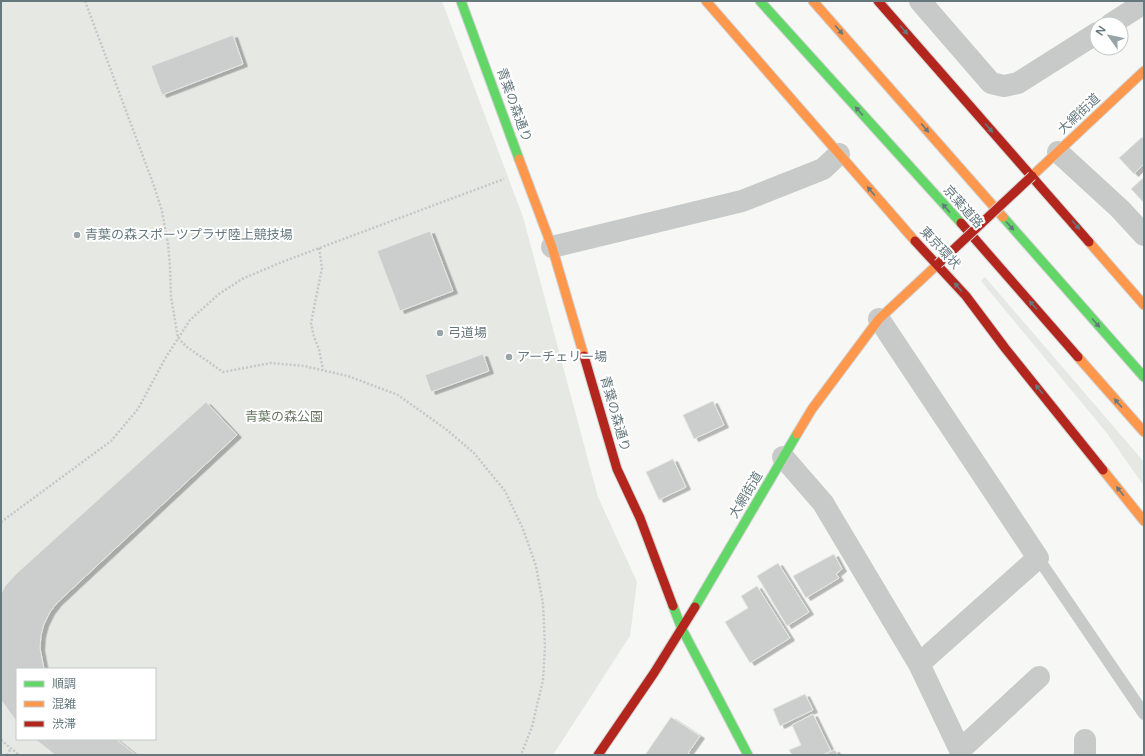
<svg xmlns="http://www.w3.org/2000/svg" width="1145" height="756" font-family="'Varela Round','Noto Sans JP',sans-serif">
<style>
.green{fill:#e6e8e4;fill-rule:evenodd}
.building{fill:#cccece;stroke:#e6e6e6;filter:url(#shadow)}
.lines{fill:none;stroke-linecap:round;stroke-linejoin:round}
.fast-casing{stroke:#d2d3d3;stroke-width:11}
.slow-casing{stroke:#d2d3d3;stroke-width:11}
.jam-casing{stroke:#d2d3d3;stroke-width:11}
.path{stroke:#c6c7c8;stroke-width:2.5;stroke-dasharray:2 2;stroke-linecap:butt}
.lane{stroke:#c8caca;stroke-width:12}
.street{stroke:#c8caca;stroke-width:22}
.fast{stroke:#63d668;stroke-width:9}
.slow{stroke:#ff974d;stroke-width:9}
.jam{stroke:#b3261e;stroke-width:9}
.jam-bridge-casing{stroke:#d2d3d3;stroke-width:11;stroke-linecap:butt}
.jam-bridge{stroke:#b3261e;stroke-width:9}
.oneway{fill:#65787e}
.poi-dot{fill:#98a4a8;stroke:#fff;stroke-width:1.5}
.labels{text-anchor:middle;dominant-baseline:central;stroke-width:4;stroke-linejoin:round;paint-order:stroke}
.street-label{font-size:13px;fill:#65787e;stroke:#fff}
.poi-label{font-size:13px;fill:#65787e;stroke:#fff;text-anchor:start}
.park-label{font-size:13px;fill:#6a7764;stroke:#fff}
</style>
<defs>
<filter id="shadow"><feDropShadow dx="4.5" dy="2.5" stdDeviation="0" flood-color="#0004"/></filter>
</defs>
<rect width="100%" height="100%" fill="#f7f7f6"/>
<!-- green -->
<path class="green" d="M1,1h441l81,216 75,280 39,85 -7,54 -77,119h-552zM17,669h138v70h-138z
M985,277l159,185v24l-38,-54 -125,-151z"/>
<!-- building -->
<path class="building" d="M233,35l10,29 -81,31 -11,-29z
M1142,137l2,3v24l-10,10 -15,-16z
M1144,177v26l-13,-14z
M430,231l23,60 -53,20 -23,-60z
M483,354l6,17 -58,21 -6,-17z
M713,401l11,24 -30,14 -11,-24z
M206,402l31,33 -180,168 -7,9 -6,12 -3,11 -1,13 4,21h-27v53l-16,-22v-106l4,-8 12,-13z
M673,459l13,28 -27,13 -13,-28z
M834,554l8,15 -6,5 3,4 -33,20 -13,-22z
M778,563l31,49 -22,14 -30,-50z
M757,586l33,52 -40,25 -25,-41 23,-14 -7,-12z
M805,694l8,16 -33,16 -7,-17z
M813,714l18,37 -8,4h-31l-3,-5 12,-5 -9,-20z
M671,717l29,19 -12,17 3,2h-46z
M35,739h81l20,16h-81z
M835,750l3,5h-15l8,-4z"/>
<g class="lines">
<defs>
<path id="fast" d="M461,1l58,158
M760,1l201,222
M1003,217l141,160
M673,606l9,23 66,126
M695,607l102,-173"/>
<path id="slow" d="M706,1l209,240
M813,1l190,216
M519,159l33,88 32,109
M1032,176l112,-105
M1089,242l55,63
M1078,357l66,75
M797,434l15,-25 67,-90 59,-55
M1103,470l41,51"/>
<path id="jam" d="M878,1l211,241
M961,223l117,134
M915,241l51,55 39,52 98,122
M584,356l33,113 23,49 33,88
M598,755l56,-82 41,-66"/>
</defs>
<!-- fast casing -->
<use href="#fast" class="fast-casing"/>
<!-- slow casing -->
<use href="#slow" class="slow-casing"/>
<!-- jam casing -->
<use href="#jam" class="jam-casing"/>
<!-- path -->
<path class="path" d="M85,1l68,182 9,28 6,33 2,23 1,30 7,41 9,9 36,25 48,-9 33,3 44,10 50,19 49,35 27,23 31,38 18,38 13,37 7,38 2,42 -2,34 -11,47 -11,28
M319,248l3,20 -11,55 3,14 5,12 4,21
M1,522l110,-81 27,-32 28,-52 24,-37 29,-26 23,-15 40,-17 222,-83
M1,740l18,15
M7,755l4,-7"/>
<!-- lane -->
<path class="lane" d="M1038,558l106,156"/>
<!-- street -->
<path class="street" d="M920,1l71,82 13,3 14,-3 79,-50
M1111,24l33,-21
M1058,152l62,57 24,26
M552,247l190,-46 81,-32 16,-15
M879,319l159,239 -119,106
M783,457l40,46 96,161 41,86 79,-73
M1085,755v-15"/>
<!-- fast -->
<use href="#fast" class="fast"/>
<!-- slow -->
<use href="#slow" class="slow"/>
<!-- jam -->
<use href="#jam" class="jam"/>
<defs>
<path id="jam-bridge" d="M938,264l94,-88"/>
</defs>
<!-- jam-bridge casing -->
<use href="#jam-bridge" class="jam-bridge-casing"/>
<!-- jam-bridge -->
<use href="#jam-bridge" class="jam-bridge"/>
</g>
<!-- one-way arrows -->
<defs><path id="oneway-solid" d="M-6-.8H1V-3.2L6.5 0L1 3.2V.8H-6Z"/></defs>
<g class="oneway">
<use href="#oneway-solid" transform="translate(839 30) rotate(49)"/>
<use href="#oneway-solid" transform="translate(904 30) rotate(49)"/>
<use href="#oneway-solid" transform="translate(859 111) rotate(-132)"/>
<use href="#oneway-solid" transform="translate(925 128) rotate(49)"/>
<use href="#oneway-solid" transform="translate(989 128) rotate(49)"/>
<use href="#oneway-solid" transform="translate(871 191) rotate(-131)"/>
<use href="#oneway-solid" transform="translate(946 208) rotate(-132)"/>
<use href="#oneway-solid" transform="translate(1076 225) rotate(49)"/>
<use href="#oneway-solid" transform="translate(1010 226) rotate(49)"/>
<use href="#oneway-solid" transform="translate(958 287) rotate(-132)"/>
<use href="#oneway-solid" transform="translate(1033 305) rotate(-131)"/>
<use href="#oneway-solid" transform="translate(1096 323) rotate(49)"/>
<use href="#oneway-solid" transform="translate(1039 389) rotate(-129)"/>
<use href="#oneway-solid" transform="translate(1118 403) rotate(-131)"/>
<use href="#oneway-solid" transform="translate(1120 491) rotate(-129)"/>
</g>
<!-- markers -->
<g class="poi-dot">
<circle cx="77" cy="235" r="4"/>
<circle cx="440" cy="333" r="4"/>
<circle cx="509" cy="357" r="4"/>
</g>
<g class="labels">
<!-- street labels -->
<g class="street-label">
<text transform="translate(514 105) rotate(70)">青葉の森通り</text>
<text transform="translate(1079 114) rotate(-43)">大網街道</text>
<text transform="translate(963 207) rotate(48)">京葉道路</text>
<text transform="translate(940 248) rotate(47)">東京環状</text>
<text transform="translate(615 414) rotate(74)">青葉の森通り</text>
<text transform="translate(746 495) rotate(-59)">大網街道</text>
</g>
<!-- poi labels -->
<g class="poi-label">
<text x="85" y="235">青葉の森スポーツプラザ陸上競技場</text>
<text x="448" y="333">弓道場</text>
<text x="517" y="357">アーチェリー場</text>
</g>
<!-- park labels -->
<g class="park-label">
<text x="284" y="417">青葉の森公園</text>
</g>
</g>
<!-- border -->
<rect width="1145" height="756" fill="none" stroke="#65787e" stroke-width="4"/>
<!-- legend -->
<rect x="16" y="668" width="140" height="72" fill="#ffffff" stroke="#c1c9cb"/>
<rect x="24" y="681" width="20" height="6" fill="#63d668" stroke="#c1c9cb"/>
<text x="52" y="688" font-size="12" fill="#65787e">順調</text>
<rect x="24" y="701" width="20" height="6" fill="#ff974d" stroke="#c1c9cb"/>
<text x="52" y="708" font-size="12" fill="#65787e">混雑</text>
<rect x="24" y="721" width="20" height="6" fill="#b3261e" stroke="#c1c9cb"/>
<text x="52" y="728" font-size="12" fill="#65787e">渋滞</text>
<!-- north arrow -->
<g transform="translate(1109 36) rotate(303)"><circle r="19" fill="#ffffff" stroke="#c1c9cb"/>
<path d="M0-3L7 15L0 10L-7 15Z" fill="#98a4a8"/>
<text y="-6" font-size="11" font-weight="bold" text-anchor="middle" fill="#65787e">N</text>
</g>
</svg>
